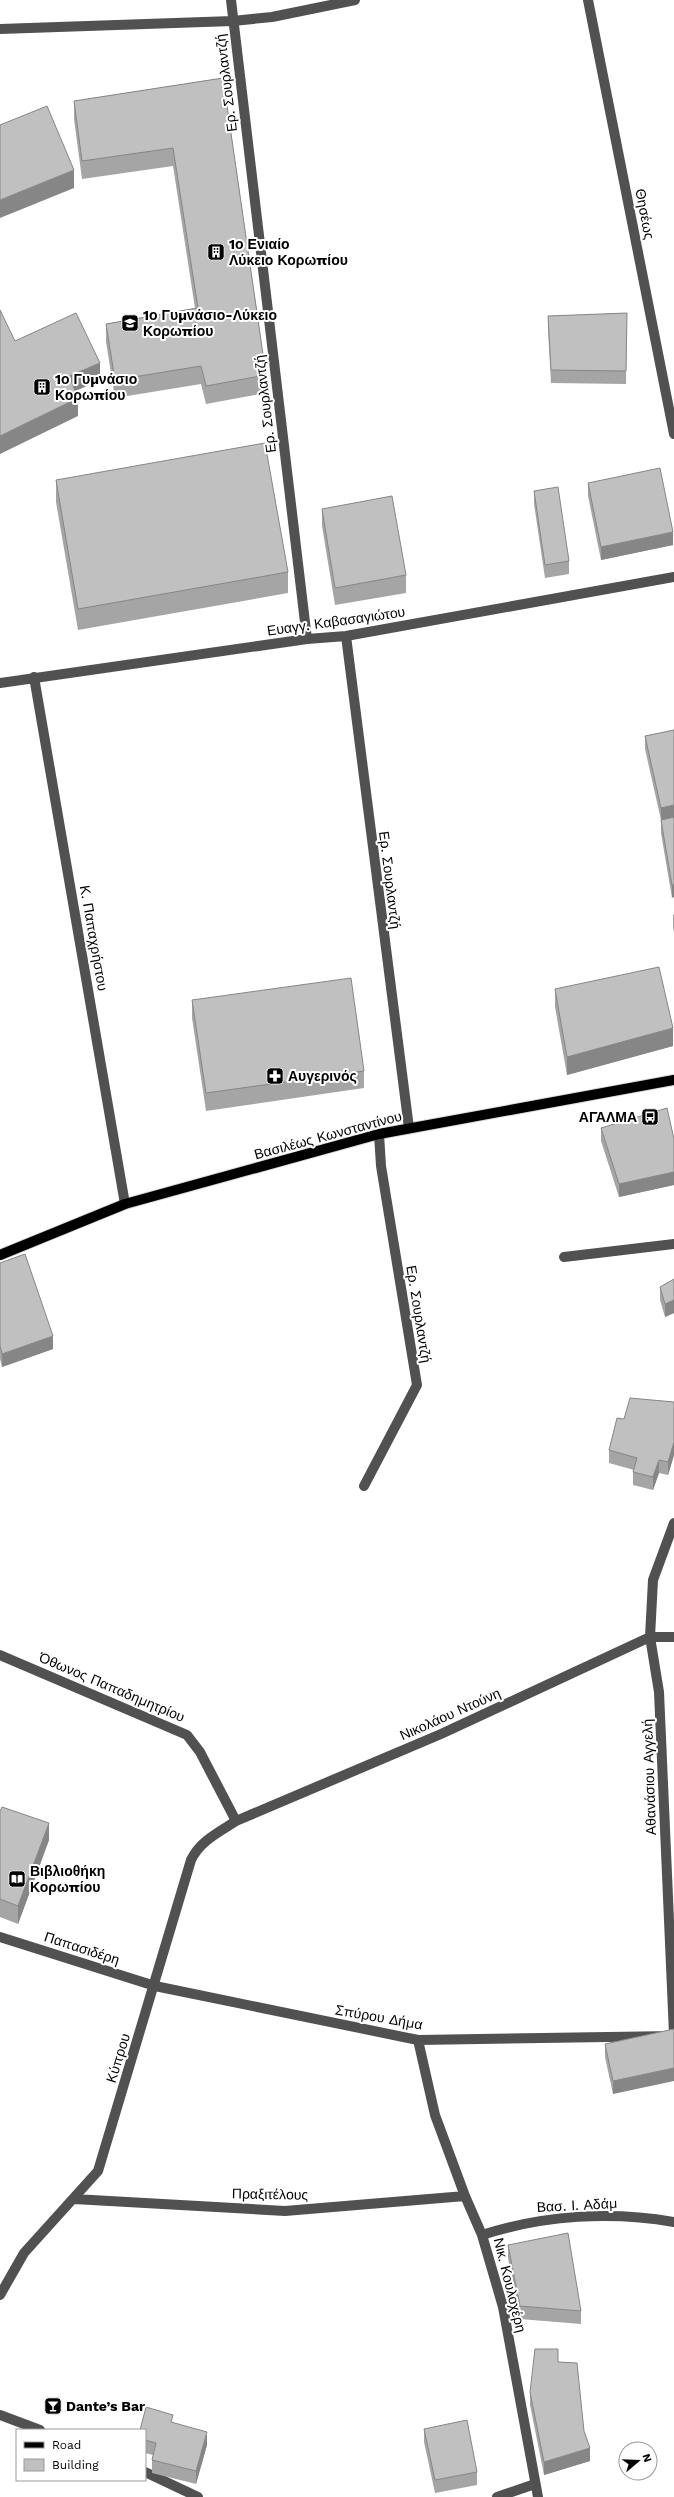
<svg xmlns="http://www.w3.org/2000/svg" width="674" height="2497" font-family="'Work Sans',sans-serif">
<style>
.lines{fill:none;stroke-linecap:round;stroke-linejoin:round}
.major-casing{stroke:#dbdbdb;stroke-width:12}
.minor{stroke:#515151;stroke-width:10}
.major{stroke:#000;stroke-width:10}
.wall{fill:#a5a5a5}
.shaded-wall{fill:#868686}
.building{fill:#c0c0c0;stroke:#868686}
.labels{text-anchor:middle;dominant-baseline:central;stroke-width:4;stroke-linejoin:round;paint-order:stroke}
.street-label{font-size:14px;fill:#000;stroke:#fff}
.poi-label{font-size:14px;font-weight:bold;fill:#000;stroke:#fff;text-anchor:start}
</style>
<rect width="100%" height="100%" fill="#fff"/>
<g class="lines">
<defs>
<path id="major" d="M0,1255l125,-51 254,-70 295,-54"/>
</defs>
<!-- major casing -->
<use href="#major" class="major-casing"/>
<!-- minor -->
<path class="minor" d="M231,0l76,639
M588,0l86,434
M0,29l233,-8 39,-4 83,-17
M346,636l63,492
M34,677l91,527
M0,683l307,-44 39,-3 328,-59
M564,1257l110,-13
M364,1486l53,-101 -36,-219 -2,-32
M674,1523l-21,57 -3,57 9,55 15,342
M0,1655l187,80 13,17 36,69
M0,1937l155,49 263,54 256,-4
M418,2040l17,75 30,81 17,39 21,72 35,190
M74,2199l211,12 180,-15
M482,2235c62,-20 129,-24 192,-13
M0,2295l24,-42 74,-82 93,-311c9,-19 28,-28 45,-39l205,-87 209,-97h24
M0,2415l40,15
M145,2472l53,25
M497,2497l38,-13"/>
<!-- major -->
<use href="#major" class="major"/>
</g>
<!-- wall -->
<path class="wall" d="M223,78l43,297v18l-60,11 -5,-20 -86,14 -9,-56v-18l89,-16 -22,-142 -91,13 -8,-60v-18z
M627,313l-1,71 -75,-1 -3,-54v-13z
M56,480l232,92v21l-210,37 -22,-128z
M588,483l85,62 -72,15 -13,-64z
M534,491l35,70v13l-24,4 -11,-74z
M322,509l84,66v18l-71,12 -13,-79z
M674,730l-2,168 -11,-65v-13l-16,-71v-13z
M674,914v18l-1,-4v-13z
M555,989l118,57 -106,29 -12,-68z
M192,1000l172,71v17l-158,23 -14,-93z
M601,1128l73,11v46l-55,12 -18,-56z
M0,1263l53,86 -51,18 -2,-8z
M674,1279v34l-9,4 -5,-17v-13z
M674,1402v53l-6,20 -9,-2 -6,17 -20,-5v-13l1,-2 -25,-7v-13l15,-31z
M0,1811l49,29 -31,84 -18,-7z
M674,2029l-61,65 -8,-37v-13z
M508,2245l73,66v13l-61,-5 -12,-61z
M558,2362l26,69 6,30 -46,14 -14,-70v-13z
M173,2423l34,22 -11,39 -44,-11v-13l1,-5 -8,-2v-23z
M424,2429l53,43v13l-42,8 -11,-51z"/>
<!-- shaded-wall -->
<path class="shaded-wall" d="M74,170v18l-74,30v-18z
M100,363v17l-31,14v-18z
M78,398v18l-78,38v-18z
M673,532v13l-72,15v-13z
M674,805v13l-13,3v-13z
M674,884v13l-2,1v-13z
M673,1028v18l-106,29v-18z
M674,1172v13l-55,12v-13z
M674,1300v13l-9,4v-13z
M53,1336v13l-51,18v-13z
M674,1442v13l-6,20v-13z
M659,1460v13l-6,17v-13z
M49,1823v17l-31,84v-18z
M674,2068v13l-61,13v-13z
M207,2432v13l-11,39v-13z
M590,2448v13l-46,14v-13z"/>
<!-- building -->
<path class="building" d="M223,78l43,297 -60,11 -5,-20 -86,14 -9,-56 92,-16 -25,-160 -91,13 -8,-60z
M47,106l27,64 -74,30v-75z
M0,310l15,31 61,-28 24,50 -31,13 9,22 -78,38z
M627,313l-1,58 -75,-1 -3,-54z
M265,443l23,129 -210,37 -22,-129z
M660,468l13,64 -72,15 -13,-64z
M558,487l11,74 -24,4 -11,-74z
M392,496l14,79 -71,13 -13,-79z
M674,730v75l-13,3 -16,-72z
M674,817v67l-2,1 -11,-65z
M659,967l14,61 -106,29 -12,-68z
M351,978l13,93 -158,22 -14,-93z
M667,1108l7,31v33l-55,12 -18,-56z
M25,1254l28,82 -51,18 -2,-8v-83z
M674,1279v21l-9,4 -5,-17z
M630,1398l44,4v40l-6,20 -9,-2 -6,17 -20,-5 4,-14 -28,-8 8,-32 7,1z
M2,1807l47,16 -31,83 -18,-7v-88z
M674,2029v39l-61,13 -8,-37z
M568,2233l13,78 -61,-5 -12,-61z
M535,2349h23v13l19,1 7,68 6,17 -46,14 -14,-70z
M146,2407l27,8 -2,7 36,10 -11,39 -44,-11 4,-17 -11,-3v-10h-5z
M467,2420l10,52 -42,8 -11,-51z"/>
<!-- icons -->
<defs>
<symbol id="building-square" viewBox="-11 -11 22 22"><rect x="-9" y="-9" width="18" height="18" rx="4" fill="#000" stroke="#fff"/><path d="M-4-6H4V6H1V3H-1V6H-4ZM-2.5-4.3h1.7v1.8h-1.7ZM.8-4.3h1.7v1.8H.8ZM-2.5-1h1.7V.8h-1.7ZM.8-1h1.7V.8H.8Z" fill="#fff"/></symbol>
<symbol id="school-square" viewBox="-11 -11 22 22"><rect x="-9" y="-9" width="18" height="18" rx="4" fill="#000" stroke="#fff"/><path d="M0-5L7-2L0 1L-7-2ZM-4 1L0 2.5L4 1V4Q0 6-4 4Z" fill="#fff"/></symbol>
<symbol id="pharmacy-square" viewBox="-11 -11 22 22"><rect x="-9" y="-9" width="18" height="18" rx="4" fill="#000" stroke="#fff"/><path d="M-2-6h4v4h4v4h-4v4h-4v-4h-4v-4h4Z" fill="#fff"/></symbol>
<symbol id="bus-square" viewBox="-11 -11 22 22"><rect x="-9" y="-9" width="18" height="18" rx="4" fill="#000" stroke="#fff"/><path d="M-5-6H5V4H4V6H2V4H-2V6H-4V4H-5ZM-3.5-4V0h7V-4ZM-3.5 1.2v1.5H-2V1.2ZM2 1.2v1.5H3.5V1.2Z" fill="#fff"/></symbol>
<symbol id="library-square" viewBox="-11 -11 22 22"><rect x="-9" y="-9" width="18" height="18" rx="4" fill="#000" stroke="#fff"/><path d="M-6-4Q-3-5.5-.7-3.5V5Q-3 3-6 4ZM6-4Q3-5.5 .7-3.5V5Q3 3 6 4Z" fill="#fff"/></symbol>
<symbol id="bar-square" viewBox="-11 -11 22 22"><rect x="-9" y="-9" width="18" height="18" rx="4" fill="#000" stroke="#fff"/><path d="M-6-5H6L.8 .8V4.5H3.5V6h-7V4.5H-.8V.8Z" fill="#fff"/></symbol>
</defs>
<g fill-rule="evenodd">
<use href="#building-square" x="206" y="242" width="20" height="20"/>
<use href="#school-square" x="120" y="313" width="20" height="20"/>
<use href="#building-square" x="32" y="377" width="20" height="20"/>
<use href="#pharmacy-square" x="265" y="1066" width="20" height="20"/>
<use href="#bus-square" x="640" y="1107" width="20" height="20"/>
<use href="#library-square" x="7" y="1869" width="20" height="20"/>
<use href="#bar-square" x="43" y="2396" width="20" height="20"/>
</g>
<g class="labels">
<!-- street labels -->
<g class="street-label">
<text transform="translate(226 83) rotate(-97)">Ερ. Σουρλαντζή</text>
<text transform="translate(645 214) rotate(79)">Θησέως</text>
<text transform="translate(265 404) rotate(-97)">Ερ. Σουρλαντζή</text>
<text transform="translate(336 621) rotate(-8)">Ευαγγ. Καβασαγιώτου</text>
<text transform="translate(390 880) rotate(83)">Ερ. Σουρλαντζή</text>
<text transform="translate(94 938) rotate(80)">Κ. Παπαχρήστου</text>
<text transform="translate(328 1135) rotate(-15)">Βασιλέως Κωνσταντίνου</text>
<text transform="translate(419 1314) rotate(81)">Ερ. Σουρλαντζή</text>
<text transform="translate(112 1687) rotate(23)">Όθωνος Παπαδημητρίου</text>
<text transform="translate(450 1714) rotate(-24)">Νικολάου Ντούνη</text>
<text transform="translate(649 1777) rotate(-92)">Αθανάσιου Αγγελή</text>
<text transform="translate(82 1948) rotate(18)">Παπασιδέρη</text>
<text transform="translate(379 2017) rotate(10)">Σπύρου Δήμα</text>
<text transform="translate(118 2058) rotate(-73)">Κύπρου</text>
<text transform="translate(270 2194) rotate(1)">Πραξιτέλους</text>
<text transform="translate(577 2205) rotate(-3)">Βασ. Ι. Αδάμ</text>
<text transform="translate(510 2285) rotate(76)">Νικ. Κουλοχέρη</text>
</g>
<!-- poi labels -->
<g class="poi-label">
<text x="229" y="244">1ο Ενιαίο<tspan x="229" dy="16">Λύκειο Κορωπίου</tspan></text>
<text x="143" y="315">1ο Γυμνάσιο-Λύκειο<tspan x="143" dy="16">Κορωπίου</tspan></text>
<text x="55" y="379">1ο Γυμνάσιο<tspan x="55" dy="16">Κορωπίου</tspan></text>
<text x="288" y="1076">Αυγερινός</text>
<text x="637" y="1117" text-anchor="end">ΑΓΑΛΜΑ</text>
<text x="30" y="1871">Βιβλιοθήκη<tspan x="30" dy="16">Κορωπίου</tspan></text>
<text x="66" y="2406">Dante’s Bar</text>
</g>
</g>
<!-- legend -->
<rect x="16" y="2429" width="130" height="52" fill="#ffffff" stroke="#999999"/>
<rect x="24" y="2442" width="20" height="6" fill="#000000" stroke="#999999"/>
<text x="52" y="2449" font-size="12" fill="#000000">Road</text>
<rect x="24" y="2459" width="20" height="12" fill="#c0c0c0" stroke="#999999"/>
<text x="52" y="2469" font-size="12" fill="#000000">Building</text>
<!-- north arrow -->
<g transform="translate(638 2461) rotate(71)"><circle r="19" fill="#ffffff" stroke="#999999"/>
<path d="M0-3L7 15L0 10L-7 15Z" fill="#000000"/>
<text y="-6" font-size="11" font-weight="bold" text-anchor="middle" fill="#000000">N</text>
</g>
</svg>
